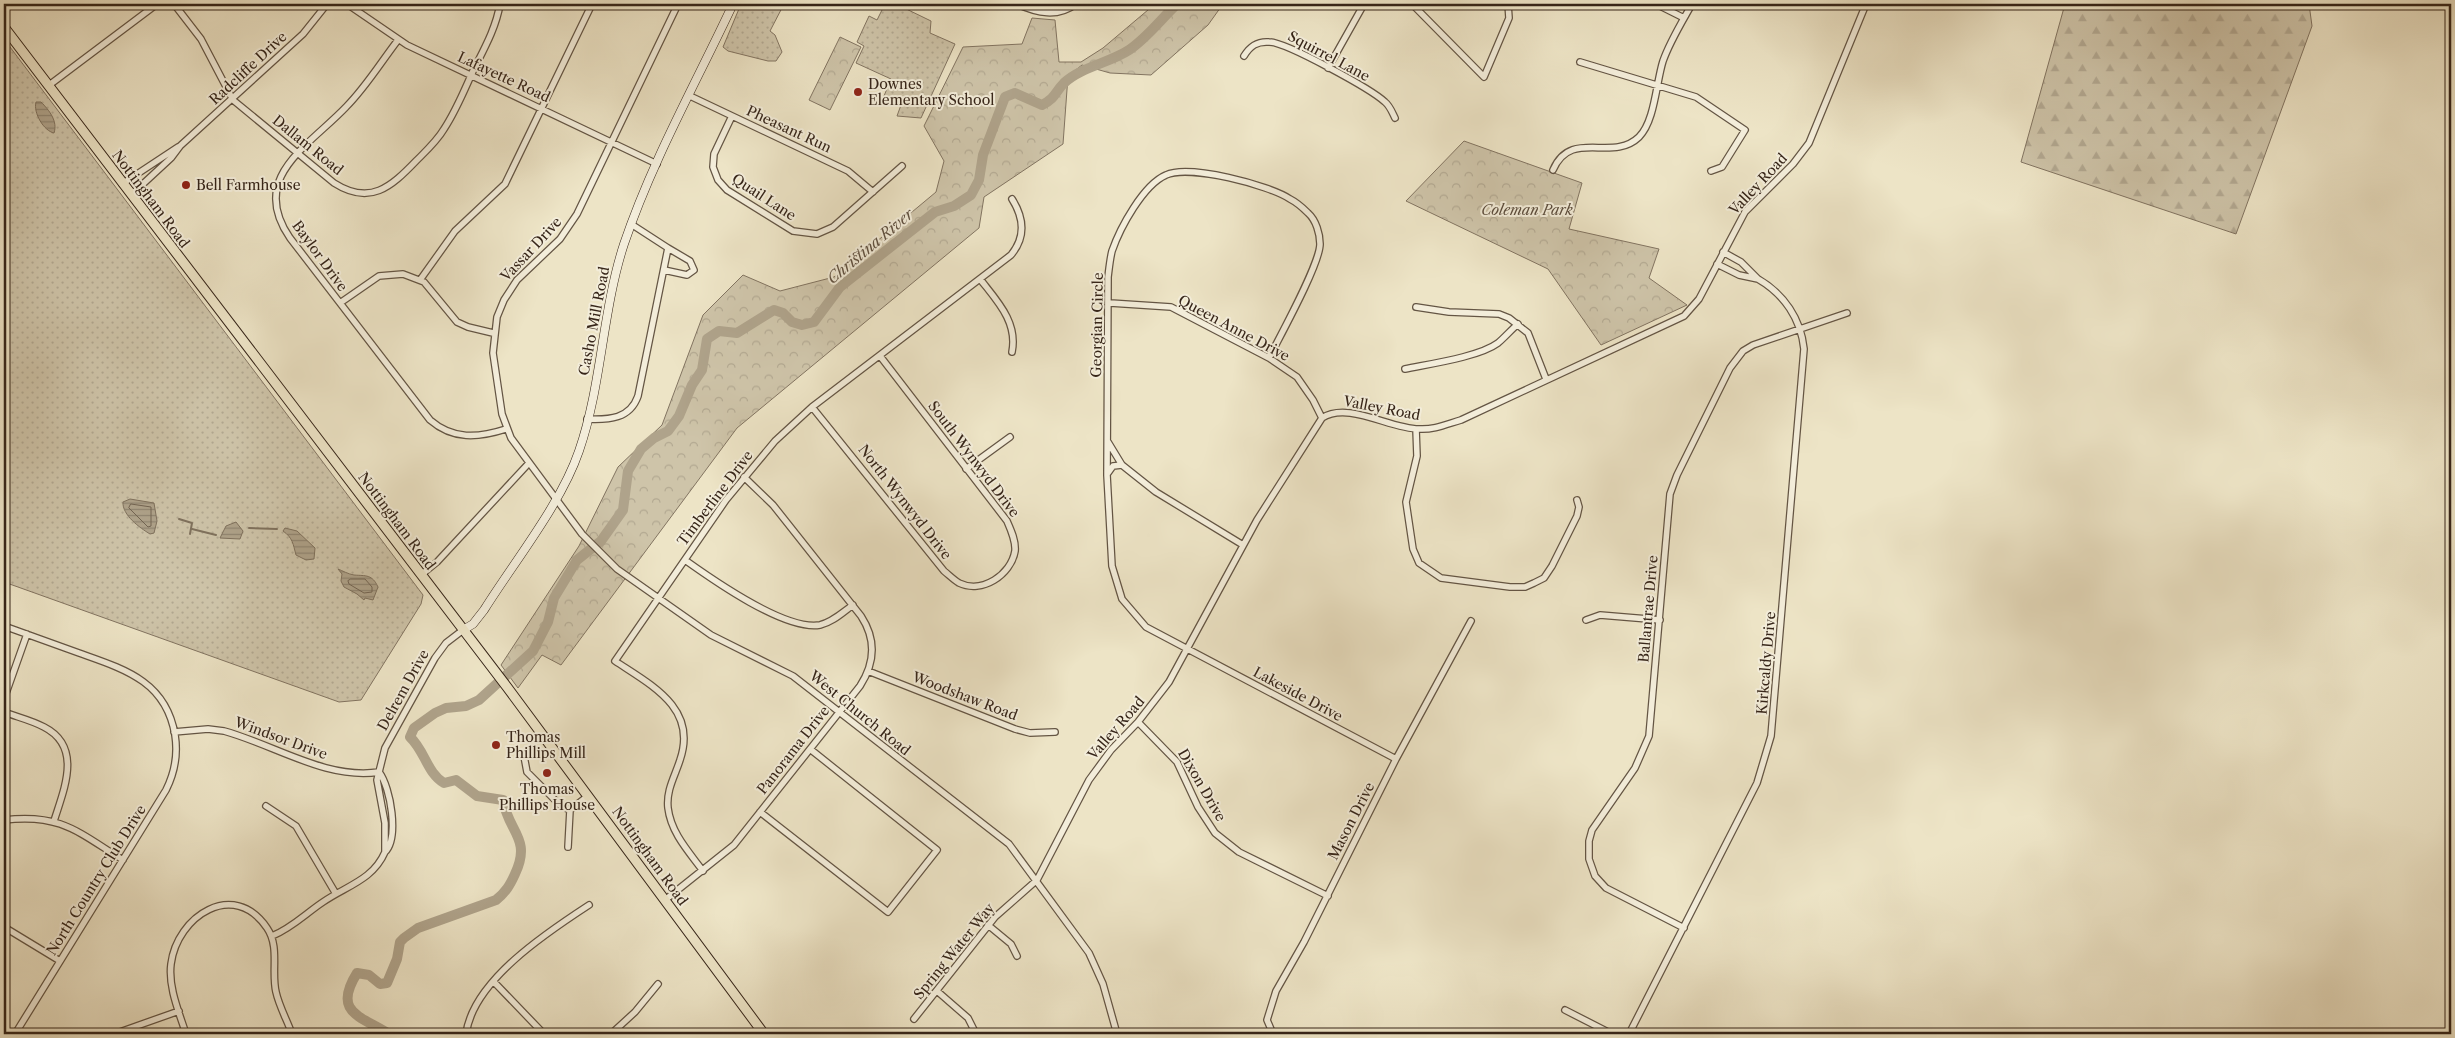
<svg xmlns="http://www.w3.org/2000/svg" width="2455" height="1038" font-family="'Libre Caslon Text',serif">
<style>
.grass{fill:url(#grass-dots);stroke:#827461}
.forest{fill:url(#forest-firs);stroke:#827461}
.park{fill:url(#park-crowns);stroke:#827461}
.water{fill:url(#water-rules);stroke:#7f715d}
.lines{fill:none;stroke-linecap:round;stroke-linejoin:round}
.shore{stroke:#726452;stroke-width:1}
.stream{stroke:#7f715d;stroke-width:2}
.river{stroke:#afa38b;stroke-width:10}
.street-casing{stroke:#645544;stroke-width:8}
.secondary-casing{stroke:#362519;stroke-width:9}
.primary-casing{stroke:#362519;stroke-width:11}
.street{stroke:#f3edda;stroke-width:5.5}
.secondary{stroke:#f3edda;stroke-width:8}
.primary{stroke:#ede4c6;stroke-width:9}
.poi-dot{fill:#8f2418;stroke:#f3edda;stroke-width:2}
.labels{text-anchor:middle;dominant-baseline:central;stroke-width:4;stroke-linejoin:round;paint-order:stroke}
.street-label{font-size:14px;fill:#362519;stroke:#f3edda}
.poi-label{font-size:14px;fill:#362519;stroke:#f3edda;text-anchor:start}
.park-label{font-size:14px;font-style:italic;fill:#5c4d3d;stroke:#f3edda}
.water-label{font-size:15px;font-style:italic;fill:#605141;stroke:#f3edda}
</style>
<defs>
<pattern id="grass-dots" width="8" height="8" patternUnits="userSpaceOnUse" patternTransform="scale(1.25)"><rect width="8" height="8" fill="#cec4a9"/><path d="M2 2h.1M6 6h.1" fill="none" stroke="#b2a891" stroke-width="1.8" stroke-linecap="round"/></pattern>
<pattern id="forest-firs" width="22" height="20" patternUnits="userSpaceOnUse" patternTransform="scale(1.25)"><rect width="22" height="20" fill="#cec4a9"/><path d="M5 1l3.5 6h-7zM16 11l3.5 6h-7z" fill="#b2a891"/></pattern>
<pattern id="park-crowns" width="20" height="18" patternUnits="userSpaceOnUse" patternTransform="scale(1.25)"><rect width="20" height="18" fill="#cec4a9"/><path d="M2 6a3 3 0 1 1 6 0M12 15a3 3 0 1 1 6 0" fill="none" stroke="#b2a891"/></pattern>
<pattern id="water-rules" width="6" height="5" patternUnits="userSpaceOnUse" patternTransform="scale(1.25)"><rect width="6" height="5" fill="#afa38b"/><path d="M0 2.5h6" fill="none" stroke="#8f8571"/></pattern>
</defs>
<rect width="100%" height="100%" fill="#ede4c6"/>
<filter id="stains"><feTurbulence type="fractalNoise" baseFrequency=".004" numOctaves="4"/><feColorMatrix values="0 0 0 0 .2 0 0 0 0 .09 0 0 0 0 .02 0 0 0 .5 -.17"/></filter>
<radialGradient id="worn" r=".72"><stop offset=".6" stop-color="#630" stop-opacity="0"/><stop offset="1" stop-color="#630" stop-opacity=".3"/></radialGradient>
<!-- grass -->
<path class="grass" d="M741,4h43l-14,27 5,4 7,17 -6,9h-8l-40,-10 -5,-4z
M885,4h11l35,17 -1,12 25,11 -34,74 -24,-2 4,-11 -17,-9 7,-17 -35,-16 8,-17 -7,-4 12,-26 8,4z
M4,39l419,556 -2,9 -60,96 -22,2 -335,-120z"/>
<!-- forest -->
<path class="forest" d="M2065,4h244l3,22 -76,208 -215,-72z"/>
<!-- park -->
<path class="park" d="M1155,4h68l-15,21 -57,50 -41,-2 -28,-8 -14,11 -5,68 -79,53 -5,31 -242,200 -176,237 -19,-10 -24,33 -17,-23 78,-119 39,-79 44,-42 41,-110 40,-40 37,16 54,-14 102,-85 8,-31 -20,-35 39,-79 59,-3 10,-26 23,2 4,42h22l22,-14z
M840,37l21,10 -31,63 -21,-10z
M1464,141l118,42 -13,46 90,20 -10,29 38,27 -86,40 -53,-76 -142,-68z"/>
<!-- water -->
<path class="water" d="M36,102h5c8,8 17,19 13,31 -10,-2 -21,-20 -18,-31z
M130,499l24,4 3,18 -3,12 -4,1c-10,-6 -28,-19 -27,-32z
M236,522l7,9 -3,8 -20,-1 6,-12z
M285,528l12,3 18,17 -1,11 -8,1 -10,-5c-3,-11 -3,-17 -13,-24z
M338,569c5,2 10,5 16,6 12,1 18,-1 24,12l-5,13 -8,-2 -1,2 -7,-6 -13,-7 -3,-6 1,-7z"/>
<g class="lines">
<!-- shore -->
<path class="shore" d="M131,504l20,3v19l-3,1 -19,-19z
M351,579h14l7,8v5l-8,1 -15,-9 -1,-3z"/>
<!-- stream -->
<path class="stream" d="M179,519l13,4 -2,11
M249,528l28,1
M192,529l24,6"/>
<!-- river -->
<path class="river" d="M389,1034c-28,-18 -57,-21 -32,-61l12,2 11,9 7,-1 10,-24 3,-17 4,-4 14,-10 78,-28c10,-8 14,-15 19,-26 17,-36 -7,-42 -12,-74l-26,-4 -21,-16 -12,3c-17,-10 -19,-32 -34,-46l4,-9 21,-15 11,-5 20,-2 13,-6 54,-49 15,-29 6,-24 23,-38 24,-19 22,-31 5,-39 13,-22 13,-11 14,-7 11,-15 13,-31 10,-15 5,-31 12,-8 18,2 37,-23 9,3 9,9 10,3 12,-3 26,-35 95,-75 19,-6 17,-11 8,-15 4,-25 22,-58 10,-4 27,12c14,-7 13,-13 22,-22 17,-16 45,-20 65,-33 18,-12 33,-32 48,-46"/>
<defs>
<path id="street" d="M174,4l27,35 32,61 101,83c36,23 57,4 82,-22 10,-10 21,-20 28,-32 12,-18 20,-38 29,-58 11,-22 23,-43 27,-67
M347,4l60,41 250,119
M678,4l-101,210 -17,25 -43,41 -13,20 -7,17 -4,36 9,61 9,24 71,96 35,35 94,66 82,41 216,168 80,109 14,31 14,50
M1017,4c20,9 40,14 59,0
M1412,4l72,73 25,-59 -1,-14
M1656,4l28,14
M4,7l5,-3
M398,40c-17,22 -32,47 -52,67 -37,39 -98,70 -56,131l140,182c23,20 48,18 76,9
M1244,56c6,-10 13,-15 25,-14 17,0 102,47 116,60 5,4 7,10 10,16
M1580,62l116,35 49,33 -23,37 -11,4
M1328,68l36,-64
M48,86l109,-82
M690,96l158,75 25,21
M732,116l-18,38 -1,13 5,13 9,10 66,41 24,3 16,-7 69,-61
M1553,170c18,-42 59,-7 86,-33 16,-16 17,-54 24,-76 7,-20 19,-39 29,-57
M122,184l56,-37
M131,195l40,-37 9,-12 123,-112 24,-30
M1717,264l22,11 19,4 -17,-17 -18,-10
M664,270l23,5 7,-5 -4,-9 -22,-13
M980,279c17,22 38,43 32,73
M420,280l35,-49 50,-47 87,-180
M340,303l39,-27 24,-2 21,8 33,40 11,5 25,6
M1110,303l61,4 98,51 28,19 16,23 9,18
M1416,307l33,5 50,2 10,4 19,15 18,46
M1269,358c11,-22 51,-94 51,-114 0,-10 -4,-24 -12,-31 -5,-5 -12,-11 -18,-14 -21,-14 -101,-35 -124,-24 -23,10 -46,53 -54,76 -2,8 -3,18 -4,26l-1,198 5,91 10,33 24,28 250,132
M1405,369c24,-5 74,-12 93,-26 7,-6 13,-13 20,-19
M812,407l132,164c5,4 10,9 15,12 23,11 52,-8 56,-32 1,-10 -4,-21 -8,-30l-127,-165
M587,419c22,1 43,0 51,-23l30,-148 -37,-24
M1416,429l1,27 -11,46 7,47 6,14 22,15 69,9h15l9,-4 10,-5 8,-12 25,-50 2,-9 -2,-7
M1122,465l34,27 87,53
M966,469l44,-32
M1108,473l5,-7 9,-1 -14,-23
M685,560c28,20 100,71 135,65 13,-3 23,-13 33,-20
M421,575l16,-13 92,-99
M1586,620l14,-5 60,5
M4,626c25,9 50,18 75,27 45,16 87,28 96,82 3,19 0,37 -9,55l-151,244
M868,671l147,58 15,4 25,-1
M4,699l23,-65
M4,712c13,5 27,8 40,15 39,20 20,62 10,94
M1138,722l39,40 21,45 17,26 24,19 89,44
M174,732l34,-3 16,2c51,14 102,49 155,41l6,-24 50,-90 11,-15 17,-13
M524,756l3,16 34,34 9,4 18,-14
M379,772c12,16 20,66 6,80v-29l-8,-43z
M266,806l30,20 40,68
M760,812l128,100 49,-62 -127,-101
M4,820c56,-7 74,12 119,40
M568,847l2,-37
M703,871c-14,-19 -32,-38 -35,-63 -2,-18 7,-32 12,-48 18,-52 -29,-75 -65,-99l111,-161 49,-59 37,-34 199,-152c15,-18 13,-37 1,-56
M665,900l69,-55 126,-159c15,-23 16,-47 1,-70l-88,-111 -29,-28
M988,925l23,19 6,12
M4,927l56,34
M1684,928l-78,-40 -11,-12 -6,-17v-18l3,-11 43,-62 14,-32 21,-242 7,-19 53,-107 13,-17 10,-6 94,-32
M272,936c20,-8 33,-22 51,-34 23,-16 50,-22 62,-50
M494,982l50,52
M937,991l31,27 8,16
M1565,1010l47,24
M914,1019l81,-102 42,-37 52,-100 22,-30 27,-28 31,-40 88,-162 65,-102c26,-17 68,11 97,11 15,1 28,-5 42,-9l223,-104 15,-17 46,-87 48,-48 16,-21 57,-139
M114,1034l65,-23
M186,1034c-7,-22 -18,-47 -15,-70 6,-48 63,-85 96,-36 13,19 4,43 9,64 3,14 11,28 16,42
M466,1034c7,-53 80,-101 123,-129
M611,1034l24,-22 23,-28
M1273,1034l-6,-14 9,-29 28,-49 92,-183 75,-138
M1629,1034l128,-251 14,-47 33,-387c-3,-30 -20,-55 -46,-70"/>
<path id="secondary" d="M463,630l10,-6 11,-14c30,-48 77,-106 95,-159 23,-66 23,-140 45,-207 28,-83 72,-161 109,-240"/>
<path id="primary" d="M4,27l503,660 257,347"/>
</defs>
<!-- street casing -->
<use href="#street" class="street-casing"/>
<!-- secondary casing -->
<use href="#secondary" class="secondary-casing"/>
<!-- primary casing -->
<use href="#primary" class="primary-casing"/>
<!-- street -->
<use href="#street" class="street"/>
<!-- secondary -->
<use href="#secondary" class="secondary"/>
<!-- primary -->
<use href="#primary" class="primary"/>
</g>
<!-- markers -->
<g class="poi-dot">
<circle cx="858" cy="92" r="5"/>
<circle cx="186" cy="185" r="5"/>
<circle cx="496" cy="745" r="5"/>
<circle cx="547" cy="773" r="5"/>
</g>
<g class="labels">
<!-- street labels -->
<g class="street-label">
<text transform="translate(1329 56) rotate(28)">Squirrel Lane</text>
<text transform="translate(248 68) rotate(-43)">Radcliffe Drive</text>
<text transform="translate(504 77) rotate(25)">Lafayette Road</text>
<text transform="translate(789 129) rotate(25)">Pheasant Run</text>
<text transform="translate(308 145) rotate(39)">Dallam Road</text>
<text transform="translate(1758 184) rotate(-47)">Valley Road</text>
<text transform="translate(764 197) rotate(33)">Quail Lane</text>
<text transform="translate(151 199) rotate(53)">Nottingham Road</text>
<text transform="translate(531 249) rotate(-47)">Vassar Drive</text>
<text transform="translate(320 256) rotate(54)">Baylor Drive</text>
<text transform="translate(594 321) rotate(-79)">Casho Mill Road</text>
<text transform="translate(1097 325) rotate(-89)">Georgian Circle</text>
<text transform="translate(1234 328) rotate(28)">Queen Anne Drive</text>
<text transform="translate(1382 408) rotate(11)">Valley Road</text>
<text transform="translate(974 459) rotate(53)">South Wynwyd Drive</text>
<text transform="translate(715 498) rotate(-53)">Timberline Drive</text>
<text transform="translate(905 502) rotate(52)">North Wynwyd Drive</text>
<text transform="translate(397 521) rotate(53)">Nottingham Road</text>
<text transform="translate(1648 609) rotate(-85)">Ballantrae Drive</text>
<text transform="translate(1766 663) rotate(-85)">Kirkcaldy Drive</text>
<text transform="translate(403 690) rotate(-61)">Delrem Drive</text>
<text transform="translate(1298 694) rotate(28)">Lakeside Drive</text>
<text transform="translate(965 696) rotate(21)">Woodshaw Road</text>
<text transform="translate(860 713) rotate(39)">West Church Road</text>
<text transform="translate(1116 728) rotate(-49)">Valley Road</text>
<text transform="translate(281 738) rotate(20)">Windsor Drive</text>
<text transform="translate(793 750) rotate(-52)">Panorama Drive</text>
<text transform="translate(1202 785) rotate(60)">Dixon Drive</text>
<text transform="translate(1351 821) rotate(-63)">Mason Drive</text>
<text transform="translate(650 856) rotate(54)">Nottingham Road</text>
<text transform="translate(96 880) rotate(-58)">North Country Club Drive</text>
<text transform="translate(954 951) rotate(-51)">Spring Water Way</text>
</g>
<!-- poi labels -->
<g class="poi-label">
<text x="868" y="84">Downes<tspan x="868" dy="16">Elementary School</tspan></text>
<text x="196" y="185">Bell Farmhouse</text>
<text x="506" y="737">Thomas<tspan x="506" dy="16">Phillips Mill</tspan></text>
<text x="547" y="789" text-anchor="middle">Thomas<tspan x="547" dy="16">Phillips House</tspan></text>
</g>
<!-- park labels -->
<g class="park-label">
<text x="1527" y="210">Coleman Park</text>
</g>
<!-- water labels -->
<g class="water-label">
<text transform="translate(870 246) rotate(-40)">Christina River</text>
</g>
</g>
<!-- margin -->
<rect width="2455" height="1038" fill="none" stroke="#ede4c6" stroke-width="20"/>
<rect x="5" y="5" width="2445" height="1028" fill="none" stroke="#362519" stroke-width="2.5"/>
<rect x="10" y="10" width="2435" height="1018" fill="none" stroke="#362519"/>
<rect width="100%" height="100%" filter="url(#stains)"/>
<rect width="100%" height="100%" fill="url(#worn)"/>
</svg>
